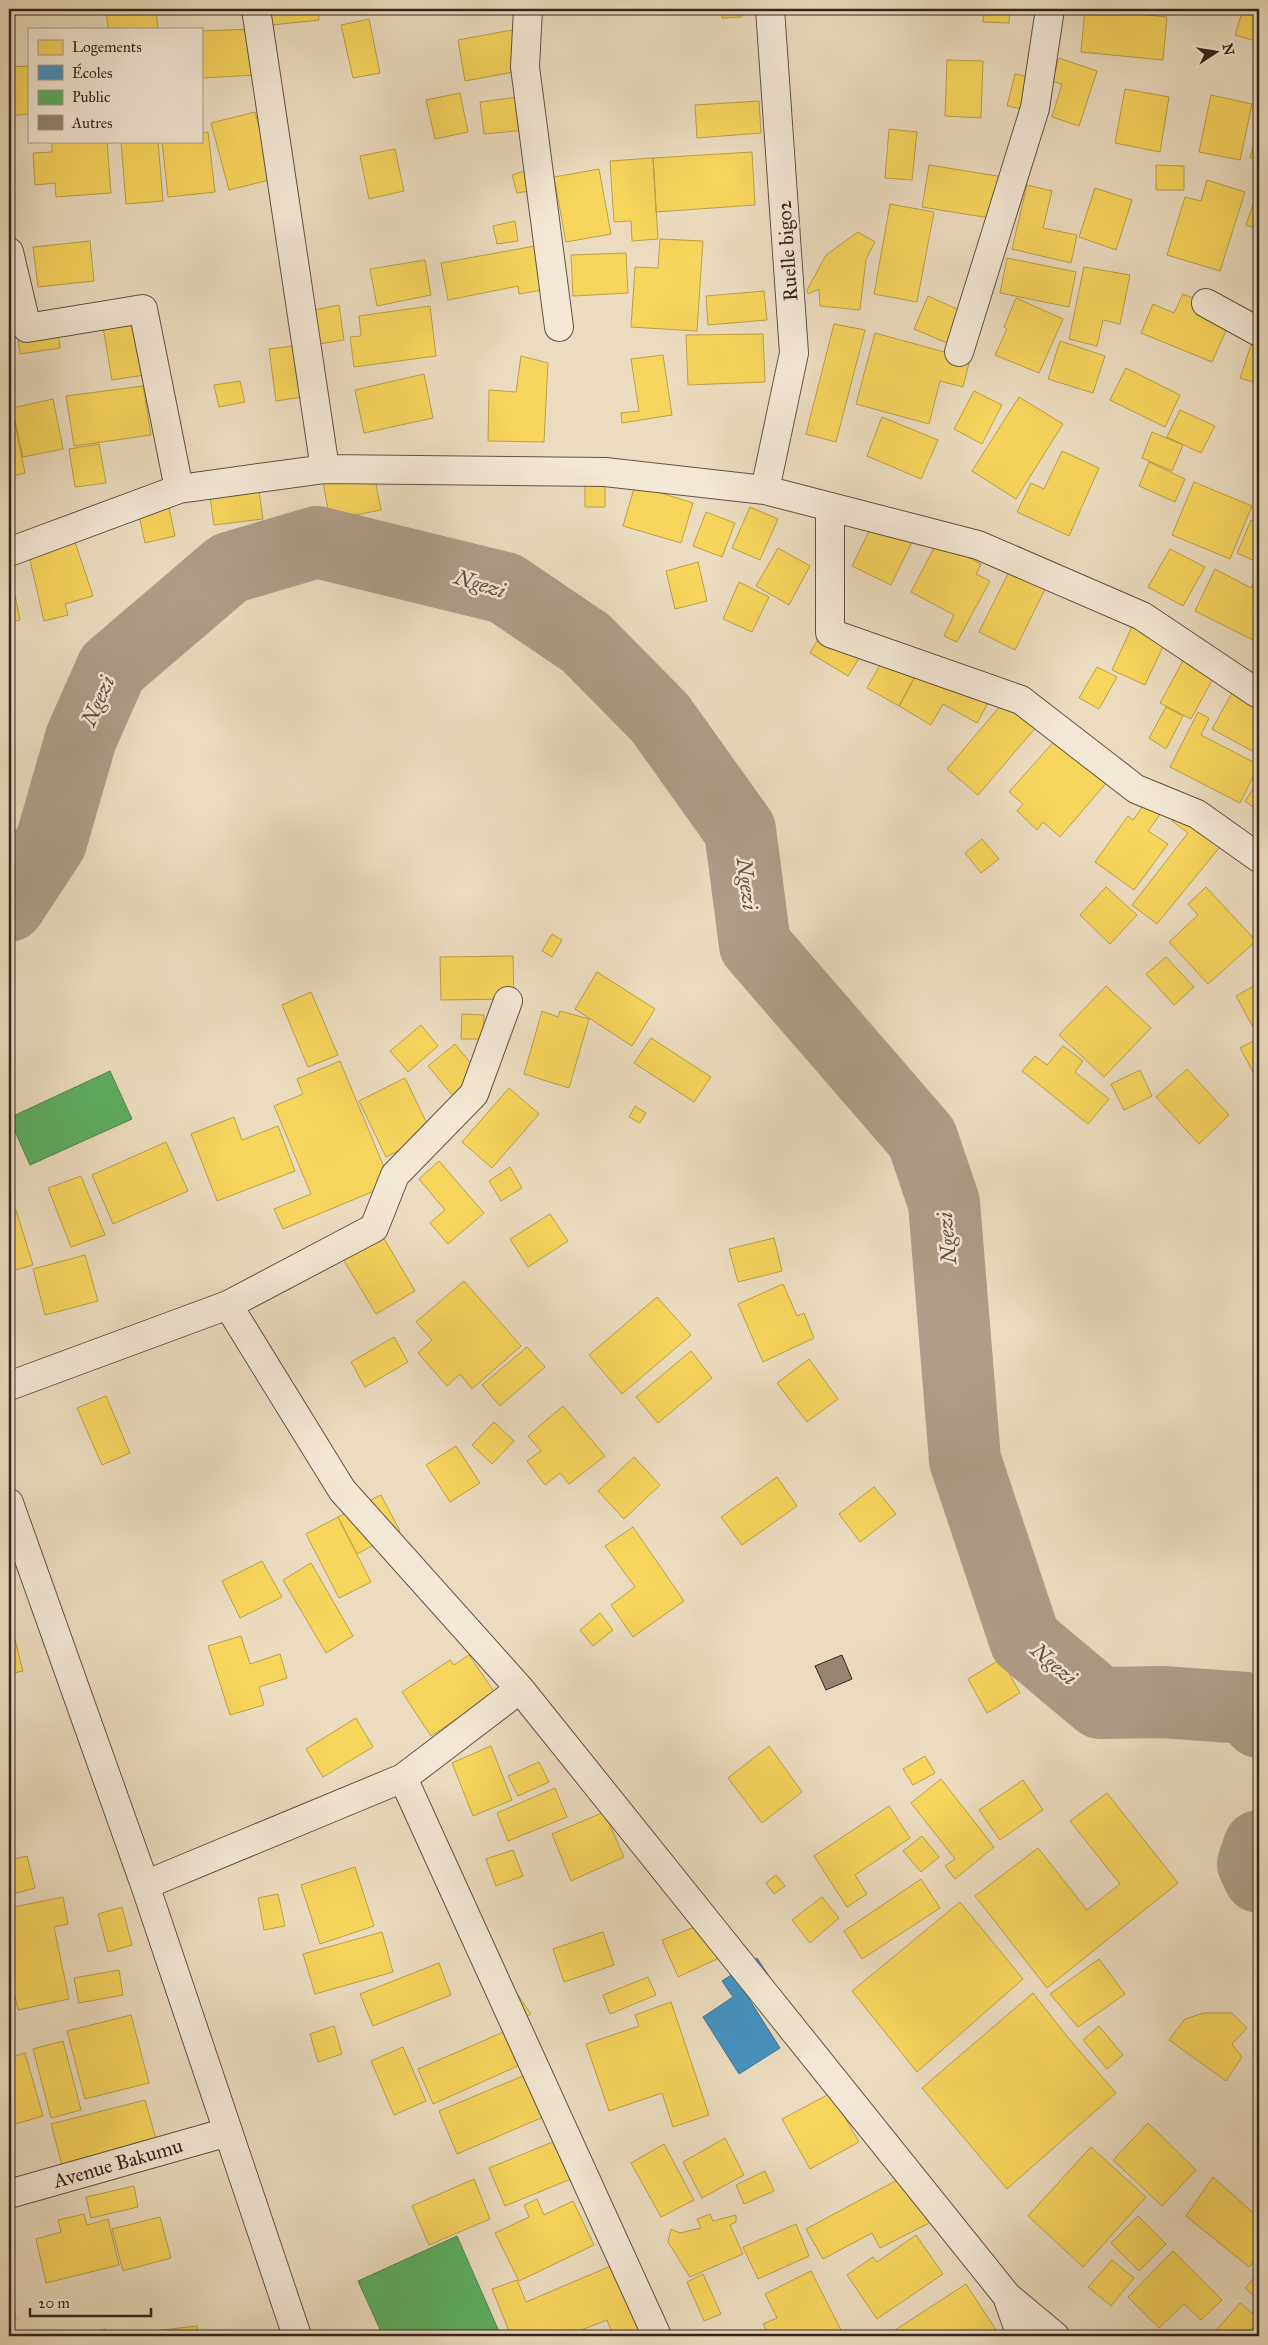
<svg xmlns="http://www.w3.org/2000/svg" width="1268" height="2345" font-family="'IM FELL Great Primer',serif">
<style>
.homes{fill:#f6d55c;stroke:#bca048}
.schools{fill:#4393c3;stroke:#3f7291}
.public{fill:#5aae61;stroke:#4f854c}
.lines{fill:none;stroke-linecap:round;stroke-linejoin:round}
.river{stroke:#ae9d87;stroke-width:72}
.building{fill:#948470;stroke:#35241b}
.minor-casing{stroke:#635244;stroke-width:30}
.minor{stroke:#f3e8d5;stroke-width:28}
.labels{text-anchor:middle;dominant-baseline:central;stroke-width:5;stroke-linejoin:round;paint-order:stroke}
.street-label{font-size:20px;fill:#35241b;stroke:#f3e8d5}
.water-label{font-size:21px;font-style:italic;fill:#5f4e41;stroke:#f3e8d5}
</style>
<rect width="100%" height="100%" fill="#ecdcbf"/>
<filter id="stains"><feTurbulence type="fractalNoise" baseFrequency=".004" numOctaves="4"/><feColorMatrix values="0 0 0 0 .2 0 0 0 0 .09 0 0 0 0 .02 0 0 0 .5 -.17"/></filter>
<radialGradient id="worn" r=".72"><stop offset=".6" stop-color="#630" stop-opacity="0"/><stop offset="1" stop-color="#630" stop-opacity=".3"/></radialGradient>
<!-- homes -->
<path class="homes" d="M106,9h50l2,20h-50z
M271,9h47l1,11 -47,5z
M355,9h32l-31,6z
M438,9h19l-18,4z
M722,9h18l1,8 -19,1z
M984,9h26l-1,14 -26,-1z
M1085,9l82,8 -4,43 -82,-8z
M1195,9h42v4l-42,-2z
M1243,9h16v33l-24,-7z
M369,19l11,54 -27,5 -12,-53z
M255,29l2,46 -56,3v-47z
M512,30l7,41 -54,10 -7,-41z
M1059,58l38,13 -18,55 -27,-9 10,-33 -10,-3z
M947,60l36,1 -2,57 -36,-2z
M29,66v48l-20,2v-49z
M1015,74l25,5 -8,32 -25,-5z
M1125,89l44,8 -9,55 -45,-9z
M460,93l8,39 -33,7 -9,-39z
M533,95l4,34 -53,5 -4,-32z
M1211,95l41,9 -12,56 -41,-8z
M759,101l2,32 -64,5 -2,-33z
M255,112l18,67 -44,11 -18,-67z
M1259,124v37l-9,-3z
M889,129l28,3 -5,48 -27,-2z
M208,132l7,60 -47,5 -6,-56h39v-8z
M52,141h55l4,52 -55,4 -1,-14 -20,2 -2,-32 19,-1z
M158,141l5,60 -37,3 -5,-62z
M395,149l9,42 -35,8 -9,-43z
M752,152l3,53 -99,7 -3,-54z
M653,158l5,81 -26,2 -1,-20 -17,1 -4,-61z
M929,165l81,13 -8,42 -80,-13z
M1156,165l28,1v24h-28z
M531,169l4,21 -18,3 -5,-18z
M599,169l12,65 -45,8 -12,-65z
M1207,180l38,12 -25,79 -53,-16 18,-58 16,4z
M1027,185l25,6 -9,37 34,7 -6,28 -59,-14z
M1259,187v42l-13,-4z
M1095,188l37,12 -16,50 -37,-13z
M890,204l44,8 -17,90 -43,-8z
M515,221l3,20 -21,3 -4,-18z
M858,232l17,10 -9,17 -6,51 -40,-4 -1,-17 -11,5 -1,-4 19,-35z
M660,239l43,2 -6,90 -66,-4 4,-60 23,1z
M90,241l4,40 -56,6 -5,-40z
M546,244l8,44 -35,6 -1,-8 -70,14 -7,-37z
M1259,244v16l-5,-3v-11z
M626,253l2,40 -55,3 -2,-41z
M1007,258l69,14 -7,35 -69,-14z
M425,260l6,35 -54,11 -7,-37z
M1084,267l46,8 -10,49 -17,-4 -6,26 -28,-7z
M764,291l3,29 -59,5 -2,-29z
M1183,294l50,21 -21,47 -71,-29 12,-29 21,9z
M928,296l38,17 -14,32 -38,-16z
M1016,298l47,21 -24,54 -44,-18 12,-26 -3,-2z
M339,305l5,35 -25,4 -5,-34z
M430,306l6,50 -82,11 -4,-30 11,-1 -2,-20z
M143,321l8,53 -39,6 -9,-53z
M57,324l3,24 -40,6 -3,-25z
M834,324l31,6 -29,112 -30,-8z
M875,333l95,26 -7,28 -23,-6 -11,43 -73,-20z
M1255,333l4,1v50l-19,-6z
M763,334l2,48 -77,3 -2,-50z
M1060,341l45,15 -12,37 -45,-14z
M308,344l8,51 -40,6 -7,-52z
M663,355l9,60 -50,8 -1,-10 18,-2 -8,-52z
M521,356l27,7 -4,79 -56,-1 1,-51 27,2z
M1126,368l54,27 -15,32 -55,-27z
M424,374l9,44 -69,15 -9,-43z
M240,381l5,21 -26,5 -5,-22z
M143,386l8,49 -77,11 -8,-50z
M974,391l28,14 -20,39 -28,-15z
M1019,397l44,27 -47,75 -44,-28z
M53,399l10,50 -40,8 -11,-49z
M12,408l13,65 -16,4v-68z
M1180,410l35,16 -14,27 -34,-16z
M882,417l56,23 -17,39 -54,-23z
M1152,432l31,13 -11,26 -30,-13z
M99,444l7,39 -31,4 -6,-38z
M1062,451l37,17 -30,68 -52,-24 14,-29 13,6z
M1149,462l36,17 -10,23 -36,-16z
M372,463l9,47 -51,10 -9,-48z
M585,481l20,1v25h-20z
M1194,482l58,24 -22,53 -58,-24z
M258,484l5,35 -49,6 -5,-35z
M635,485l58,18 -12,40 -58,-17z
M167,499l8,37 -30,7 -8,-37z
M750,507l28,12 -18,41 -28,-12z
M706,512l29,11 -13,34 -29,-11z
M875,519l39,19 -23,47 -39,-19z
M1251,520l8,4v39l-22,-10z
M75,542l18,54 -28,8 3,11 -24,6 -15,-65z
M937,542l44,22 -5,10 14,7 -33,61 -13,-6 10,-21 -43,-23z
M778,548l32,18 -21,39 -33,-19z
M1170,549l35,18 -22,39 -35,-19z
M698,562l9,39 -32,8 -9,-38z
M1014,562l36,17 -35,71 -36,-18z
M1215,569l36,19 5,-10 3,1v64l-64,-32z
M739,582l30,15 -17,35 -29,-13z
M13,585l7,35 -11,2v-36z
M1134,622l34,14 -23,49 -33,-15z
M826,626l38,24 -16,26 -38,-23z
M892,644l31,18 -24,44 -32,-18z
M1190,648l31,16 -30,55 -31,-16z
M923,662l71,30 -17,31 -34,-19 -12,21 -32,-19z
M1097,667l20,10 -18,32 -20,-11z
M1233,691l26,16v31l-7,13 -40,-22z
M1012,692l31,27 -65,76 -31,-26z
M1166,707l17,9 -17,33 -17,-11z
M1198,712l11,6 -8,17 58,30 -19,38 -70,-36z
M1057,738l50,44 -47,55 -17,-15 -6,8 -20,-19 6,-7 -14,-12z
M1259,780v32l-14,-11z
M1191,798l41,34 -75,92 -25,-19 56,-72 -16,-12z
M1148,799l16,10 -16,22 20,13 -34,46 -39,-28 33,-46 5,4z
M982,839l17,20 -18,14 -16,-20z
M1106,887l31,28 -27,29 -30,-29z
M1206,887l50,54 -48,43 -39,-42 29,-27 -10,-11z
M552,934l10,6 -10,17 -10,-6z
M513,956l1,43 -73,1 -1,-43z
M1166,957l28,30 -20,18 -28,-31z
M597,972l58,37 -23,37 -57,-37z
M1259,983v55l-23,-42z
M1106,986l45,42 -47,49 -45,-42z
M311,992l27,63 -30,12 -26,-62z
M542,1011l16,6 2,-6 29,8 -20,69 -45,-14z
M462,1014l22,1 -1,24h-22z
M421,1025l17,21 -30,26 -18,-21z
M651,1038l60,39 -17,25 -60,-39z
M1259,1038v45l-19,-35z
M455,1044l30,37 -27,21 -30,-36z
M1063,1046l20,15 -8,11 34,27 -21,25 -66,-53 13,-15 12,9z
M340,1061l51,123 -108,45 -9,-20 37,-15 -37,-88 29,-12 -6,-15z
M1187,1069l42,46 -30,29 -43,-47z
M1140,1070l12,26 -28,14 -13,-26z
M405,1078l27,56 -46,23 -27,-56z
M509,1088l30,26 -47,54 -30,-26z
M635,1106l11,7 -6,10 -11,-6z
M234,1117l8,23 36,-14 17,45 -78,30 -26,-67z
M166,1142l22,49 -75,33 -21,-49z
M1259,1151v23l-2,-1z
M439,1161l45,52 -36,31 -18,-21 15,-13 -26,-31z
M510,1167l12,21 -21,13 -12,-20z
M81,1176l24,59 -34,12 -23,-59z
M16,1210l17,55 -24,7v-59z
M550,1214l18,27 -40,26 -18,-28z
M373,1220l42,71 -39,23 -42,-70z
M774,1238l8,33 -44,11 -9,-33z
M85,1255l13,46 -53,14 -12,-46z
M464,1281l57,65 -49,43 -12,-15 -13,12 -29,-33 14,-13 -16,-18z
M783,1284l14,32 7,-3 10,25 -51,24 -25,-58z
M657,1297l34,38 -69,59 -33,-39z
M394,1337l14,25 -43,25 -14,-25z
M527,1347l18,20 -45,39 -18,-21z
M691,1351l21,27 -54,45 -22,-26z
M809,1359l29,40 -31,23 -30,-39z
M106,1396l24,57 -28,12 -25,-57z
M563,1406l42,50 -36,28 -9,-11 -15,12 -18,-24 14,-10 -13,-15z
M494,1422l20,19 -22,23 -20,-19z
M456,1446l24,37 -30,19 -24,-37z
M634,1457l26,28 -36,34 -26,-28z
M777,1477l20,29 -55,39 -21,-28z
M874,1487l22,27 -36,28 -21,-28z
M381,1495l19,36 -43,23 -19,-37z
M338,1517l33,65 -32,16 -33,-64z
M633,1527l51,74 -51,36 -22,-32 24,-18 -30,-41z
M262,1561l20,36 -42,21 -18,-37z
M311,1563l42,73 -27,17 -43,-73z
M600,1613l13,17 -20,16 -13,-16z
M10,1620l13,51 -14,3v-53z
M241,1636l9,28 30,-10 7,24 -28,9 5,18 -34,10 -22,-69z
M469,1655l26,38 -64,43 -29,-44 48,-32 4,5z
M1001,1659l19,34 -33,20 -19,-34z
M356,1718l17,29 -50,30 -17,-28z
M491,1746l21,54 -39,16 -21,-53z
M769,1746l33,46 -40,31 -34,-45z
M925,1756l10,17 -22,12 -10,-16z
M539,1762l10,20 -31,14 -10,-20z
M941,1779l53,68 -39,32 -10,-13 10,-7 -44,-56z
M1023,1780l20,30 -43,30 -21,-30z
M555,1788l12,29 -59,24 -11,-28z
M1107,1793l71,90 -131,105 -72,-92 63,-48 49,62 33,-26 -50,-63z
M889,1806l21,32 -55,37 12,19 -20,13 -33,-51z
M604,1812l20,45 -53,24 -19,-47z
M922,1836l17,21 -18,15 -18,-21z
M513,1850l10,26 -27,10 -10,-27z
M27,1856l8,32 -26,7v-35z
M355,1867l19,59 -54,18 -19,-59z
M776,1875l9,11 -11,8 -8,-11z
M921,1879l19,29 -78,51 -18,-28z
M278,1894l7,32 -21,4 -6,-32z
M63,1897l5,27 -14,3 15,72 -51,11 -9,-41v-61z
M822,1897l17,21 -29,25 -18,-23z
M960,1902l63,77 -106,93 -65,-81z
M122,1907l10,38 -24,7 -10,-38z
M702,1924l15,35 -39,18 -16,-37z
M382,1932l11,40 -78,22 -12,-40z
M603,1932l11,33 -50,17 -11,-33z
M1099,1959l26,35 -47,33 -28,-33z
M439,1963l12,32 -78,31 -13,-32z
M119,1970l4,25 -44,8 -5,-25z
M648,1977l8,18 -46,19 -7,-19z
M1033,1993l36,46 47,54 -109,96 -85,-101z
M518,1995l13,19 -18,11 -12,-20z
M671,2002l38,113 -36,12 -11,-34 -53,18 -23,-67 53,-18 -4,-11z
M1204,2013h28l15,15 -15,16 10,13 -16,24 -57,-41 16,-21z
M131,2015l18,68 -64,16 -18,-68z
M334,2026l8,28 -24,8 -8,-28z
M1099,2026l24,29 -16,14 -24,-29z
M506,2031l14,34 -87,39 -15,-35z
M63,2041l18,69 -30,8 -18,-69z
M403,2047l23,54 -32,14 -23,-54z
M25,2053l18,63 -34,10v-68z
M530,2073l18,42 -91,39 -18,-43z
M831,2093l28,49 -49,27 -28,-50z
M145,2100l13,46 -94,26 -13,-48z
M1148,2123l48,47 -34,36 -49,-46z
M725,2138l19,37 -42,23 -19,-36z
M560,2139l16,38 -71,29 -16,-38z
M664,2144l30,56 -33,17 -30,-54z
M1091,2147l55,50 -63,70 -55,-51z
M916,2170l25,47 -61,31 -8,-15 -49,26 -17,-30z
M765,2171l9,20 -30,13 -8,-19z
M1213,2177l46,41v37l-10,12 -63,-51z
M474,2179l16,40 -61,26 -17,-39z
M134,2186l4,21 -47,11 -5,-21z
M537,2199l7,16 29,-14 21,44 -75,36 -24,-48 34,-16 -5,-12z
M84,2214l3,11 21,-6 11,46 -73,18 -10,-44 25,-7 -3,-12z
M710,2214l3,7 23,-6v7l-6,3 13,29 -53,23 -22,-35 3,-13 9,4 21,-5 -4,-9z
M1138,2216l28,28 -27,27 -28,-28z
M160,2217l11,41 -48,13 -11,-42z
M796,2224l13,32 -51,23 -15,-32z
M916,2235l27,39 -66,45 -30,-44 26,-18 4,5z
M1173,2251l49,49 -21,20 -17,-16 -25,24 -31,-31z
M1112,2260l22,18 -23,28 -23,-19z
M613,2265l27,65 -16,6h-11l-6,-16 -41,16h-55l-19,-47 25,-9 9,22z
M811,2271l33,65h-75l-6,-12 14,-6 -12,-24z
M1259,2272v29l-14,-13z
M9,2274h2l5,47h-7z
M703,2274l18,40 -17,7 -17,-39z
M966,2284l34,52h-114z
M1240,2303l19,16v17h-48z
M197,2326l2,10h-73v-2z
M106,2329l2,7h-33z
M34,2330l1,6h-26v-1z"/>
<!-- schools -->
<path class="schools" d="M757,1958l17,26 -25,15 31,49 -41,26 -36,-57 30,-20 -11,-16z"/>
<!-- public -->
<path class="public" d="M110,1071l22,48 -102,46 -21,-47z
M457,2236l44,100h-118l-25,-55z"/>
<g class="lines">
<!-- river -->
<path class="river" d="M9,906l42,-64 30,-104 31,-70 117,-100 88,-26 188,46 81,55 74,75 80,112 15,115 167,193 22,65 21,257 60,180 75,63 62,-1 84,6 13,14
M1259,1846l-6,18 6,13"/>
</g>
<!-- building -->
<path class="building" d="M842,1655l10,24 -26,11 -11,-24z"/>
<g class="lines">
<defs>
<path id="minor" d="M256,9l69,460
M528,9l-3,58 34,260
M9,252l18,76 116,-19 36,180
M1206,303l53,29
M959,352l76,-244 15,-99
M765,490l29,-137 -24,-344
M830,507v126l191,67 115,89 61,25 62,44
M9,552l170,-63 146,-20 280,3 160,18 213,55 164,71 115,77 2,-5
M228,1305l114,185 178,199 487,607 48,40
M9,1386l219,-81 146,-77 21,-53 79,-81 34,-93
M9,1503l136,382 152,451
M403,1778l254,558
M145,1885l258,-107 117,-89
M9,2194l219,-62
M1007,2296l14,40"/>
</defs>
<!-- minor casing -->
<use href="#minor" class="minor-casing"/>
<!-- minor -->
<use href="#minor" class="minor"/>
</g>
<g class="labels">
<!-- street labels -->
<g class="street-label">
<text transform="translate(787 251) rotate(-94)">Ruelle bigo2</text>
<text transform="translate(118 2163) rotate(-16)">Avenue Bakumu</text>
</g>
<!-- water labels -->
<g class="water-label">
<text transform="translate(480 584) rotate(17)">Ngezi</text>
<text transform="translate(98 701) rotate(-66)">Ngezi</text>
<text transform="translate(747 884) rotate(83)">Ngezi</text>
<text transform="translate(947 1238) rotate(-95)">Ngezi</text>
<text transform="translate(1054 1664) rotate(40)">Ngezi</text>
</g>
</g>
<!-- margin -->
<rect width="1268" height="2345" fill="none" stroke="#ecdcbf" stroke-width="30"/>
<rect x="10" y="10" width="1248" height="2325" fill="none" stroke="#35241b" stroke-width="2.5"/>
<rect x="15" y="15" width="1238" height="2315" fill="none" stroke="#35241b"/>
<!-- legend -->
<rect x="28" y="28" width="175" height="115" fill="#f3e8d5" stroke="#a79a8b"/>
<rect x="38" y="40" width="25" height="15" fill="#f6d55c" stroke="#a79a8b"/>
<text x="72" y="52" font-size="15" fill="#35241b">Logements</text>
<rect x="38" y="65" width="25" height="15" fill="#4393c3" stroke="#a79a8b"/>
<text x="72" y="78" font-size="15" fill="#35241b">Écoles</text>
<rect x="38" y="90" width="25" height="15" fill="#5aae61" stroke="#a79a8b"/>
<text x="72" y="102" font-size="15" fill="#35241b">Public</text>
<rect x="38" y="115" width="25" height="15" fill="#948470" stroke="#a79a8b"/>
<text x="72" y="128" font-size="15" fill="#35241b">Autres</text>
<!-- north arrow -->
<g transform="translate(1216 52) rotate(78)" stroke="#f3e8d5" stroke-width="4" paint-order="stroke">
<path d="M0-4L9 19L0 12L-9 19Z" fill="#35241b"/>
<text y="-8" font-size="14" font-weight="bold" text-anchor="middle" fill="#35241b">N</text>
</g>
<!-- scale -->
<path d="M30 2308v8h121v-8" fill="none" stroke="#35241b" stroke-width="2.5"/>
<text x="38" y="2308" font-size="15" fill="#35241b" stroke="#f3e8d5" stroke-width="4" paint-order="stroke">20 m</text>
<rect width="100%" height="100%" filter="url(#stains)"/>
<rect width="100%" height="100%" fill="url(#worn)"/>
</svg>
